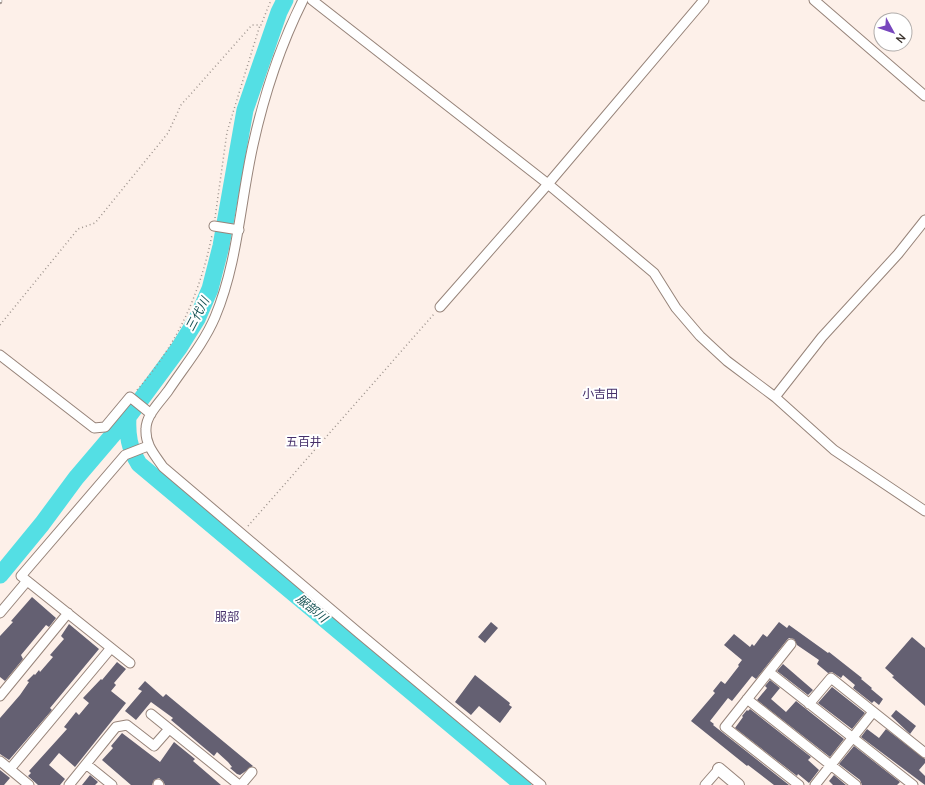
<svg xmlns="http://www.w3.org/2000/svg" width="925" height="785" font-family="Manrope,'Noto Sans JP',sans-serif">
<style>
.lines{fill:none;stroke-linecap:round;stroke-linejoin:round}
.river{stroke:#54dfe4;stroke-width:17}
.building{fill:#646072}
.street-casing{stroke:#97847a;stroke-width:11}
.secondary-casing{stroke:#97847a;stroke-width:14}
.path{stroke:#9e948e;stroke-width:1.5;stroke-dasharray:1 3;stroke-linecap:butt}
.street{stroke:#fff;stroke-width:9}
.secondary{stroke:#fff;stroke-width:12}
.rail-casing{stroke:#a49993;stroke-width:4.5}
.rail{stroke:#fff;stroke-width:3;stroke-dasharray:9;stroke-linecap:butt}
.labels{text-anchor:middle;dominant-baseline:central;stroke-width:4;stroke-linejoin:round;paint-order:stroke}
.water-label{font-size:12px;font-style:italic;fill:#165254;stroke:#fff}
.neighbourhood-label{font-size:12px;fill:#452f6a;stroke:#fff}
</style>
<rect width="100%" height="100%" fill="#fdf0e9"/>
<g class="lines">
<!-- river -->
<path class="river" d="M128,417c-1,18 1,31 11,47l384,321
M0,575l42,-51 34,-46 52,-61 51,-69 18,-29 13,-30 11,-43 24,-136 34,-98 6,-12"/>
</g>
<!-- building -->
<path class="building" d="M32,597l24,21 -7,9 -3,-2 -25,30 2,4 -18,22 -5,-4v-41l13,-14 -2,-1z
M491,622l7,6 -13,15 -7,-6z
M779,622l8,6 2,-3 39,28 1,-1 33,26 -1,1 11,9 -1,1 12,10 -4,6 -5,-4 -2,2 -19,-15 2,-3 -12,-10 -2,3 -9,-6 -4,1 -11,-9 2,-4 -22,-15 -3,-6 -5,-1 -2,2 -31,39 -4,-3 -20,25 -4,-3 -18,23 4,3 -1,1 76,60h-15l-26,-20 -1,1 -56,-45 24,-28 -2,-2 8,-10 4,3 14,-18 -1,-1 4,-5 -18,-15 10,-11 16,13 2,-3 2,2 9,-12 4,3z
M69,624l30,25 -49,59 2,2 -43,50 -9,-6v-36l20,-23 9,-13 -2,-1 7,-7 1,1 4,-5 1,2 13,-15 -3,-2 14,-16 -3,-3z
M912,637l13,11v58l-33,-29 2,-1 -9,-8z
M117,662l9,7 -12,14 2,2 -5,6 15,12 -51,64 -16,-14 -10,12 16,14 -5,6h-22l-10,-9 3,-3 -2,-2 38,-42 -3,-2 12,-15 3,3 10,-12 -6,-5 18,-19 1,1z
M783,664l30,26 -5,5 -31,-24z
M475,675l35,28 -1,2 3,2 -12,16 -21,-17 -8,9 -16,-13z
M770,680l10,8 -9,11 15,13 10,-11 48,38 -14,18 -73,-57 10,-12 -2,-2z
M145,681l18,16 3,-3 87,72 -13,9 -3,-1 -7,-6 2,-1 -4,-5 -11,-10 -3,4 -43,-36 2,-2 -22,-16 -15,18 -11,-9 17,-20 -4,-2z
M832,687l33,26 -13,16 -34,-26z
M750,709l61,48 -3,3 11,10 -10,13 -11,-9 -1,2 -62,-48 8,-11 -1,-1 5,-6 1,1z
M896,710l20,16 -6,8 -19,-18z
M867,729l12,9 7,-9 39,30v4l-6,7 6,6v9l-64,-48z
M122,733l38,29 14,-20 21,17 -2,2 28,24h-56l-2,-4 -4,-3 -5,2 -2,5h-21l-29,-25 11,-12 -2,-2z
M854,746l46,36 -3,3h-35l-2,-5 -21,-16z
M0,770l10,8 -6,7h-4z
M90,775l8,7 -3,3h-13z
M834,775l12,10h-13l-4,-4z"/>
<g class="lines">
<defs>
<path id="street" d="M303,0c-23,46 -39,95 -50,145 -13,58 -15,117 -38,172 -11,26 -31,50 -47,74 -8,11 -22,24 -22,38 -1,16 9,26 17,38l197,167 181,151
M312,0l236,184 106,89 22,35 24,28 27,25 48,36 59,53 91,61
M814,0l111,96
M214,226l25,4
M440,307l108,-123 156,-184
M0,355l94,73 11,-1 25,-30 21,17
M775,397l47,-60 76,-83 27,-34
M0,613l27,-32
M791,644l-66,83 74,58
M130,663l-109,-87 104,-121 23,-9
M769,672l144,113
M0,696l68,-83
M747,699l109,86
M809,704l22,-26 94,75
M151,714l88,71
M0,761l29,24
M86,764l26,21
M10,769l101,-121
M158,784l1,1
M69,785l47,-58 11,-2 27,21 15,-17
M241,785l11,-13
M705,785l14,-16
M815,785l58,-73"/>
<path id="secondary" d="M719,769l19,16"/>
</defs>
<!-- street casing -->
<use href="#street" class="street-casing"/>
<!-- secondary casing -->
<use href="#secondary" class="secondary-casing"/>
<!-- path -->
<path class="path" d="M215,218l12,-86 33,-107
M0,325l78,-96 17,-6 73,-90 13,-28 71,-80h9l10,-25
M137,390c40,-45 63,-96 75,-155
M248,526l186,-212"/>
<!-- street -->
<use href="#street" class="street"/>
<!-- secondary -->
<use href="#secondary" class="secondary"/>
<defs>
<path id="rail" d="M0,2v-2"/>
</defs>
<!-- rail casing -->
<use href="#rail" class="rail-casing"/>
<!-- rail -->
<use href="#rail" class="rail"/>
</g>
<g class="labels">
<!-- water labels -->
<g class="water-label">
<text transform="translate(197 314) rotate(-62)">三代川</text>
<text transform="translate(312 608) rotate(40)">服部川</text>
</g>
<!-- neighbourhood labels -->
<g class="neighbourhood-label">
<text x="600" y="393">小吉田</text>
<text x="304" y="441">五百井</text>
<text x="227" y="616">服部</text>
</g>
</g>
<!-- north arrow -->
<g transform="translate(893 32) rotate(130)"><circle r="19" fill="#ffffff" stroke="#b1adab"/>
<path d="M0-3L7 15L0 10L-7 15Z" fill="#7746bd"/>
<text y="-6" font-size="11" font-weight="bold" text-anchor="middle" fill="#3b332e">N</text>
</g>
</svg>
